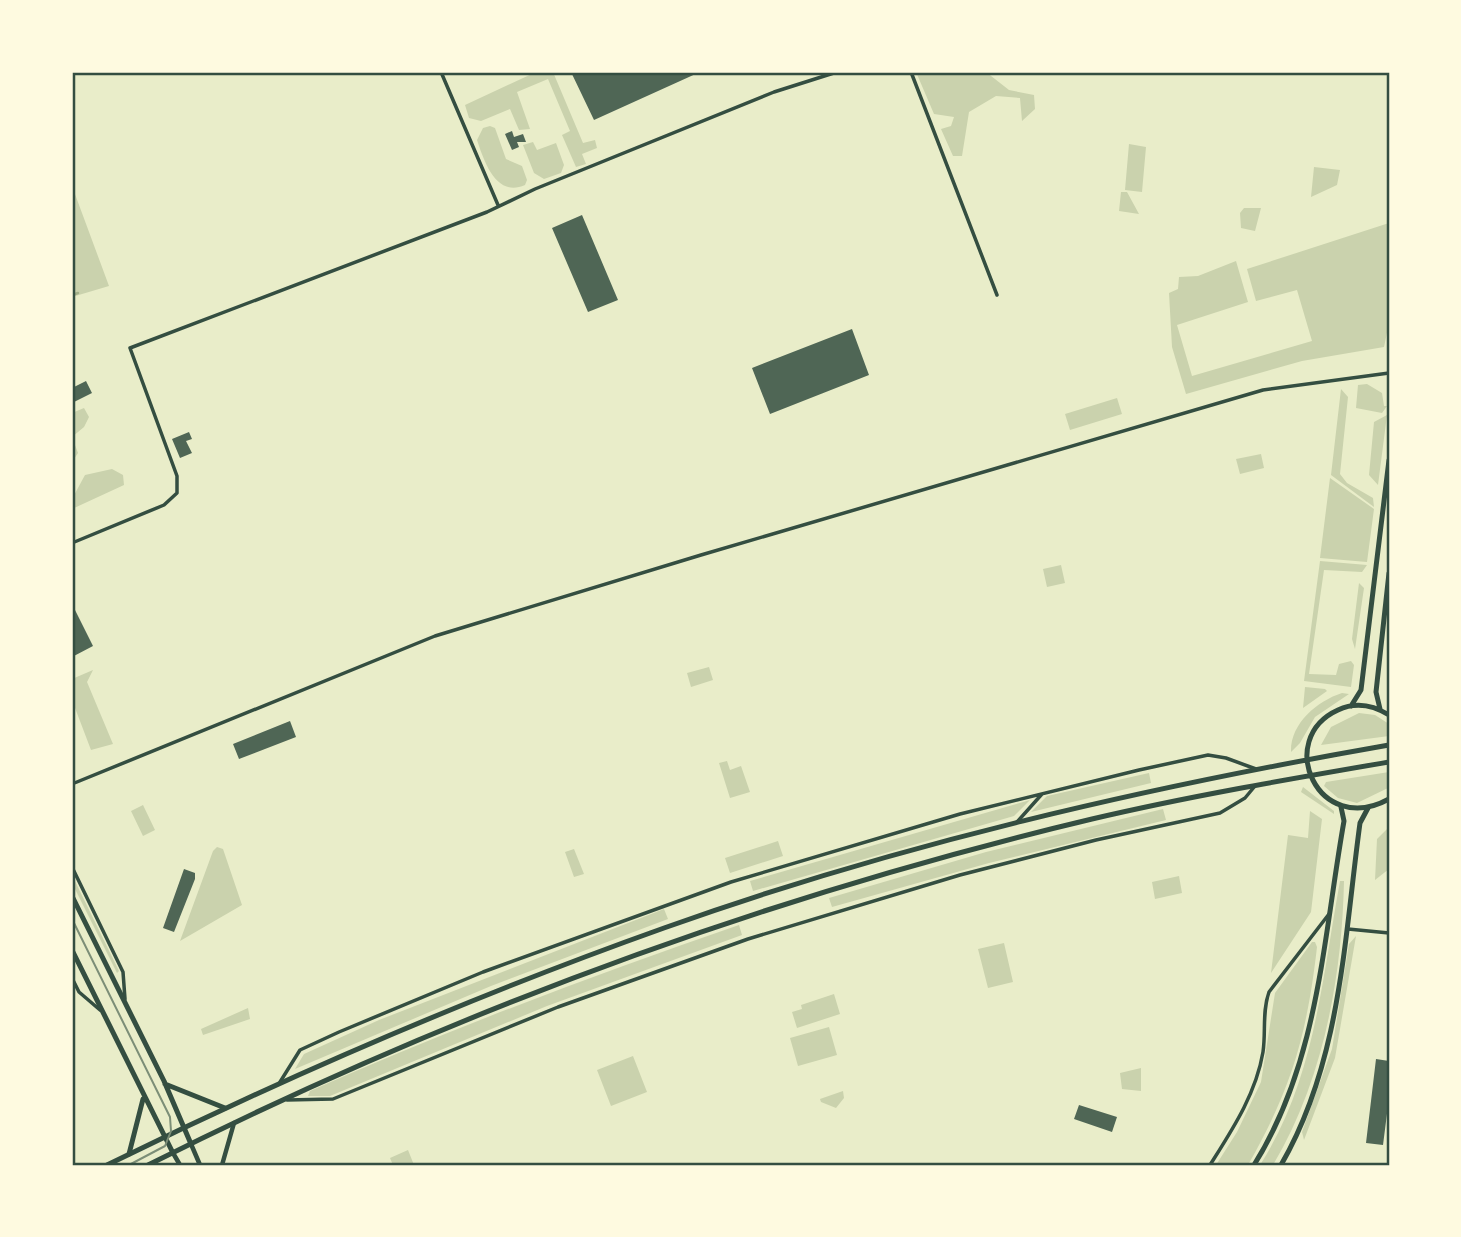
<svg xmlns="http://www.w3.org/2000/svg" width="1461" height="1237" font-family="'Fira Sans Condensed',sans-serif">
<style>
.green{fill:#cad2ad}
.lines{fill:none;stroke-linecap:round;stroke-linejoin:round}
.stream{stroke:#a3b18a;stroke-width:2.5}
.building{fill:#4f6655}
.minor{stroke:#344e41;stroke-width:3.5}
.tertiary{stroke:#344e41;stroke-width:4.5}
.secondary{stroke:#344e41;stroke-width:5}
.primary{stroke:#344e41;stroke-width:5}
.tram{stroke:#7c8e77;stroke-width:2}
.neatline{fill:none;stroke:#344e41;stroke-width:2.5}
</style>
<rect width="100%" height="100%" fill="#e9edc9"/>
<!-- green -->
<path class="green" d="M536,72h17l30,71 12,-3 2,8 -15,6 4,10 -10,3 -14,-32 8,-4 -22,-52 -31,13 13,37 -11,1 -9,-21 -29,12 -12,-3 -4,-13z
M916,72h70l23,18 25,5 1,14 -13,12 -2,-23 -24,-2 -27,16 -7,44h-9l-12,-27 10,-3 3,-9 -20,-3z
M490,126l5,2 11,31 16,7 5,14 -2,5c-29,13 -41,-24 -48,-45l6,-12z
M533,142l4,8 19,-7 8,22 -3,8 -17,6 -10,-6 -11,-28z
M1129,144l17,3 -4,45 -17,-2z
M1314,167l26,3 -3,15 -26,12z
M72,186l37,100 -37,11z
M1121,192h6l12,22 -20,-3z
M1244,208h17l-6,23 -14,-3 -1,-15z
M1389,223v100l-5,24 -82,14 -116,33 -14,-47 -3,-54 9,-4 1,-12 19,-1 38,-15 12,41 -71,23 15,51 120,-35 -15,-51 -41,11 -9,-32z
M1367,384l15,9 2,13h3l-5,7 -26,-5 2,-23z
M1341,389l7,8 -8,77 7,9 26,15 1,9 -43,-32z
M1117,398l5,16 -52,16 -5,-16z
M84,408l5,9 -5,10 -12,10 6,16 -6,9v-49z
M1387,415l-9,70 -9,-10 5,-53z
M1261,454l3,14 -24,6 -4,-15z
M112,469l11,6 1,10 -52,24v-10l13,-24z
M1330,478l44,31 -7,53 -47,-4z
M1320,561l47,4 -5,7 -38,-2 -15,104 27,1 3,-11 12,-3 3,4 -3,22 -47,-6z
M1061,565l4,18 -18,4 -4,-18z
M1359,583l5,5 -9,61 -3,-10z
M709,667l4,13 -22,7 -4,-14z
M93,670l-6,12 26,62 -22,6 -19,-50v-21z
M1305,687l20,2 2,2 -24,17z
M1342,693l7,1 -34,23 -15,26 -9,9c-1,-28 26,-51 51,-59z
M1359,713l16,2 14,9v12l-68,9 10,-18z
M727,761l3,9 11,-4 9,26 -20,6 -11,-35z
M1389,772l-1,16 -31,15 -19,-5 -14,-12 2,-4z
M1149,773l2,10 -120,29 16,-16z
M1303,787l31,24v3l-33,-22z
M1030,800l-16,16 -261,75 -3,-10z
M143,805l12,25 -12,6 -12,-25z
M1163,809l3,11 -177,43 -157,44 -3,-9 157,-46z
M1310,811l12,8 -11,93 -40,61 17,-138 20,3z
M1389,827v42l-14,11 2,-41z
M778,841l5,15 -53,17 -5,-15z
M217,847l6,2 19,56 -62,36 33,-90z
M574,849l10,25 -10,3 -9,-25z
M72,875l47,96 -2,2 -45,-90z
M1179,876l3,17 -27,6 -3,-17z
M1340,881h4c-2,97 -21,200 -71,284h-13c55,-86 62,-186 80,-284z
M664,909l4,10 -177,67 -196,83 9,-15 75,-34z
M739,925l3,10 -195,71 -217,90h-22l2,-5c140,-62 284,-116 429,-166z
M1356,936l-21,122 -31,82 -2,-8 30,-83 17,-105z
M1312,942h3l2,5c-10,87 -25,141 -69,218h-32l21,-33 24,-50 14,-89z
M1004,943l9,39 -25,6 -10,-39z
M834,994l6,20 -43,14 -5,-16 10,-3 -1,-4z
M248,1008l2,11 -47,16 -2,-6z
M829,1027l8,28 -39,11 -8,-28z
M633,1056l14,36 -36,14 -14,-36z
M1141,1068v23l-19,-2 -2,-16z
M843,1091l1,7 -8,10 -15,-6 -1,-3z
M408,1150l6,15h-21l-3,-7z"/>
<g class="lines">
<!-- stream -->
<path class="stream" d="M72,295l6,-2"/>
</g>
<!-- building -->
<path class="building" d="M571,72h129l-106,48z
M512,131l2,6 9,-3 3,8h-9l2,5 -7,3 -7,-16z
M582,215l36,85 -30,12 -36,-84z
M852,329l17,46 -99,39 -18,-46z
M86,381l6,12 -20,10v-15z
M189,432l3,7 -6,2 6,12 -12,5 -8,-19z
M72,604l21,42 -21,11z
M290,721l6,16 -57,22 -6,-15z
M184,869l11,4v6l-21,53 -11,-4z
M1376,1059l13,2v37l-6,47 -17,-2z
M1079,1105l38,12 -5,15 -38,-13z"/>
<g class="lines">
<!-- minor -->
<path class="minor" d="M441,72l57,133
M911,72l86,223
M72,543l92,-38 13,-12v-17l-47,-128 357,-136 48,-23 239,-97 63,-20
M72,784l363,-148 266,-81 562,-165 126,-17
M1017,822l25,-28
M72,867l51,105 2,27
M1348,929l41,4
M72,978l7,14 21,18
M280,1082l20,-32 39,-18 144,-60 248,-90 229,-68 179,-44 69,-15 18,3 30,11
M287,1100l46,-1 225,-92 190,-68 212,-64 136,-35 124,-27 25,-15 10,-12
M1210,1165c22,-35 46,-71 53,-113 3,-20 -1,-41 6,-60l60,-78"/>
<!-- tertiary -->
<path class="tertiary" d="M191,1144l9,21
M173,1153l7,12
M222,1165l12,-42"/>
<!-- secondary -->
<path class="secondary" d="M72,896l92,185 27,63
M72,950l101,203
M165,1084l60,24
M129,1154l14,-55
M1254,1165c65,-104 69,-226 90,-344l-3,-14
M1281,1165c60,-104 63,-225 79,-342l8,-15"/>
<!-- primary -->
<path class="primary" d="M1351,706l10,-16 28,-230
M1380,709l-4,-17 13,-119
M1389,715c-16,-10 -34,-13 -51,-5 -64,29 -20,128 51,89
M107,1165c181,-89 366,-169 557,-237 235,-84 479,-140 725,-183
M148,1165c300,-151 616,-268 944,-346 98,-23 198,-40 297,-57"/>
<!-- tram -->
<path class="tram" d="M72,919l98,198 1,14 -6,15 -36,19"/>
</g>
<!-- border -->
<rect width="1461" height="1237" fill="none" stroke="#fefae0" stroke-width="147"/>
<rect x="74" y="74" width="1314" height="1090" class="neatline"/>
</svg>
